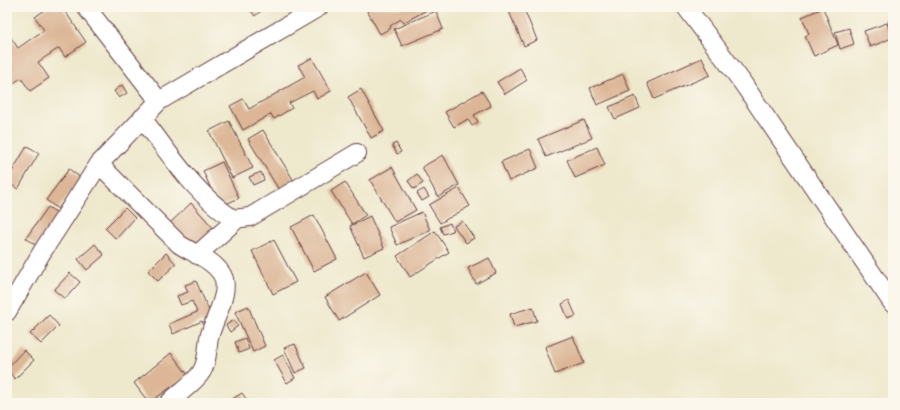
<svg xmlns="http://www.w3.org/2000/svg" width="900" height="410" font-family="'IM FELL Great Primer',serif">
<style>
.building{fill:#dcb696}
.lines{fill:none;stroke-linecap:round;stroke-linejoin:round}
.minor-casing{stroke:#633d43;stroke-width:20}
.minor{stroke:#fff;stroke-width:18}
</style>
<rect width="100%" height="100%" fill="#fbf7ec"/>
<filter id="ink" filterUnits="userSpaceOnUse"><feTurbulence type="fractalNoise" baseFrequency=".025" numOctaves="2"/><feDisplacementMap in="SourceGraphic" scale="8" xChannelSelector="R" yChannelSelector="G"/><feConvolveMatrix kernelMatrix="1 2 1 2 8 2 1 2 1" color-interpolation-filters="sRGB"/></filter>
<filter id="wash" filterUnits="userSpaceOnUse"><feTurbulence type="fractalNoise" baseFrequency=".012" numOctaves="4" result="noise"/><feDisplacementMap in="SourceGraphic" scale="16" xChannelSelector="R" yChannelSelector="G"/><feGaussianBlur stdDeviation="0.9" result="paint"/><feColorMatrix in="noise" values="0 0 0 0 0 0 0 0 0 0 0 0 0 0 0 0 0 1.4 0 .05"/><feComposite in="paint" operator="in"/></filter>
<g filter="url(#wash)">
<rect width="100%" height="100%" fill="#eee8cc"/>
<g id="blocks">
<!-- building -->
<path class="building" d="M49,7h13l24,35 -21,15 -6,-9 -21,14 11,16 -19,13 -9,-13 -14,10v-30l3,-2 -3,-4v-20l11,16 26,-18 -9,-13z
M248,7h18l-11,9z
M365,7l33,1 34,-1 -29,16 -2,-4 -11,7 1,2 -11,6z
M507,7h16l14,33 -13,6z
M823,8l15,37 -24,11 -9,-20 4,-2 -7,-17z
M436,11l7,18 -41,17 -8,-17z
M893,19v16l-5,-14z
M887,23l5,15 -22,9 -6,-16z
M849,28l5,16 -14,5 -5,-17z
M312,58l19,33 -14,8 -4,-8 -24,12 3,5 -18,11 -3,-5 -28,16 -13,-24 13,-7 6,10 56,-32 -7,-12z
M702,58l8,17 -56,24 -7,-16z
M520,68l7,12 -22,14 -8,-12z
M623,74l7,17 -33,14 -7,-17z
M122,85l5,8 -8,5 -5,-7z
M361,89l23,42 -13,7 -23,-41z
M482,91l9,15 -17,9 4,7 -6,4 -4,-7 -14,8 -9,-15z
M635,96l5,12 -25,11 -6,-12z
M584,120l8,18 -46,19 -8,-18z
M229,121l24,47 -21,10 -23,-47z
M263,130l31,51 -15,9 -31,-51z
M396,143l5,9 -4,2 -5,-9z
M27,146l12,7 -21,36 -11,-7v-2z
M597,147l8,18 -30,13 -8,-18z
M530,149l8,19 -29,13 -8,-19z
M443,155l16,30 -21,12 -16,-30z
M222,162l17,36 -20,9 -16,-36z
M392,167l24,43 -21,12 -25,-42z
M69,169l12,9 -23,31 -12,-9z
M261,172l3,8 -11,5 -4,-8z
M417,174l6,9 -9,6 -6,-8z
M345,182l21,33 -14,9 -21,-33z
M459,188l11,18 -30,17 -11,-18z
M424,189l5,8 -7,4 -5,-8z
M191,203l24,27 -22,20 -24,-26z
M48,207l11,7 -22,32 -11,-8z
M125,208l10,10 -19,21 -11,-11z
M422,212l8,18 -33,15 -8,-18z
M314,215l23,44 -23,12 -23,-44z
M370,216l14,32 -20,9 -14,-31z
M462,221l12,17 -8,5 -12,-17z
M450,223l3,8 -10,3 -3,-7z
M435,231l14,21 -39,25 -13,-21z
M274,240l22,42 -23,12 -21,-43z
M95,244l9,11 -17,15 -9,-11z
M166,253l10,11 -18,17 -10,-10z
M489,258l7,15 -20,11 -8,-16z
M366,272l14,23 -41,26 -14,-24z
M70,273l10,9 -15,17 -11,-9z
M196,281l18,41 -10,4 -2,-5 -29,13 -4,-10 28,-12 -5,-11 -11,4 -4,-9 11,-4 -3,-7z
M569,300l7,16 -8,3 -6,-15z
M248,306l17,40 -12,6 -18,-40z
M533,307l4,14 -23,6 -4,-13z
M49,315l10,11 -18,18 -11,-10z
M234,320l4,6 -8,6 -4,-7z
M573,336l11,27 -29,11 -10,-27z
M245,338l4,11 -10,4 -4,-11z
M295,344l11,24 -11,5 -11,-25z
M24,350l10,10 -19,19 -8,-9v-2z
M171,353l17,22 -39,28 -15,-20z
M283,355l12,23 -8,5 -13,-23z
M242,393l7,10h-23z"/>
</g>
</g>
<g filter="url(#ink)">
<use href="#blocks" fill-opacity="0" stroke="#633d43" stroke-width="1"/>
<g class="lines">
<defs>
<path id="minor" d="M86,7l73,94
M686,7l56,75 151,222
M142,118c28,36 52,75 91,101l17,-2 107,-64
M99,164l80,80c14,10 32,14 42,29 12,16 -8,47 -12,65 -2,10 -1,23 -7,33 -6,11 -23,21 -33,32
M197,255l40,-36
M7,312l35,-60 57,-88 60,-63 160,-94"/>
</defs>
<!-- minor casing -->
<use href="#minor" class="minor-casing"/>
<!-- minor -->
<use href="#minor" class="minor"/>
</g>
</g>
<!-- margin -->
<rect width="900" height="410" fill="none" stroke="#fbf7ec" stroke-width="24"/>
</svg>
